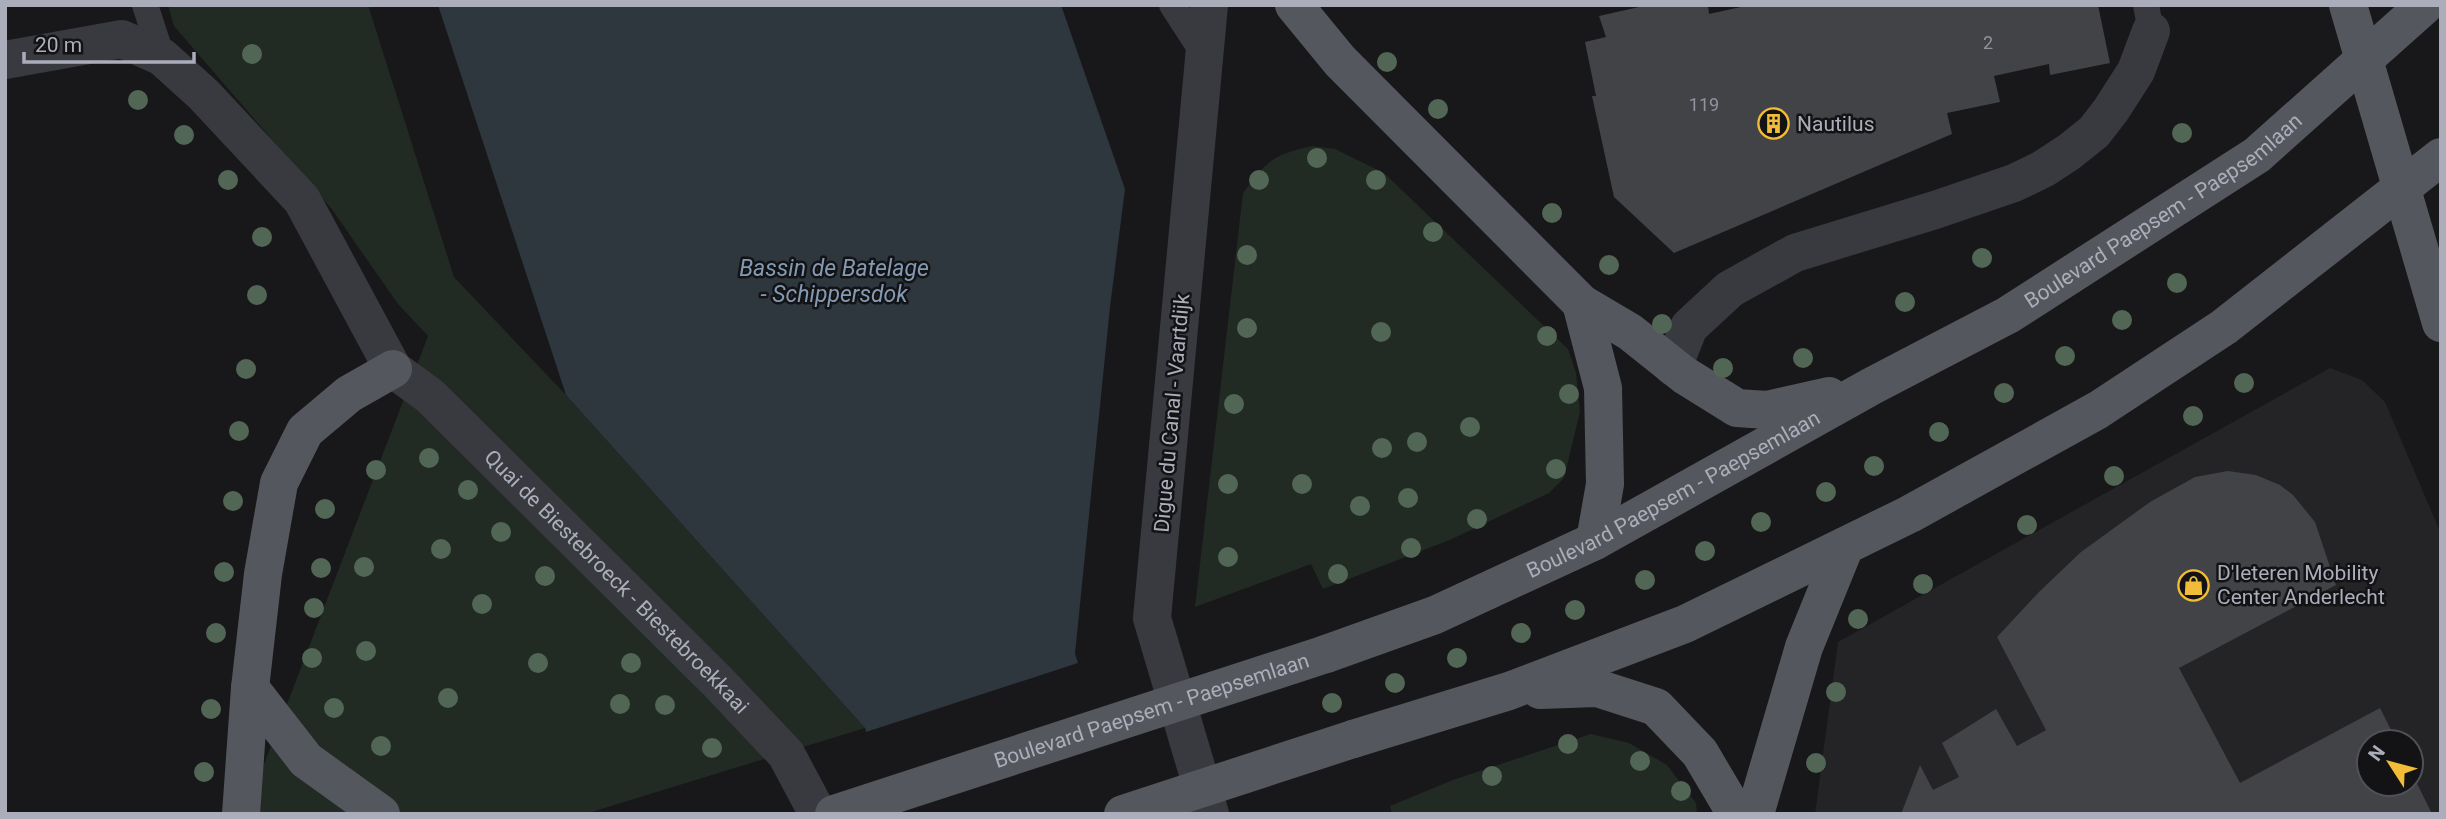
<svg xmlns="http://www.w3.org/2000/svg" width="2446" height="819" font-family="Roboto,sans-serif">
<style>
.built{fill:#242427;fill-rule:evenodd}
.green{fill:#222a24}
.water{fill:#2e363e}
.pier{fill:#18181a}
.building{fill:#424347}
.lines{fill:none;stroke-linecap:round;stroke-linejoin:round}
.service{stroke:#393a3f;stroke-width:26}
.pedestrian{stroke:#393a3f;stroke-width:38}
.minor{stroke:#393a3f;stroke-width:38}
.primary{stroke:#55575e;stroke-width:38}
.primary-bridge{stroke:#55575e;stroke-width:38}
.tree{fill:#526655}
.labels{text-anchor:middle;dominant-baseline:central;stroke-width:5;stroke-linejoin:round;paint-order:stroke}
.number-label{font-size:18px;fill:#91939d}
.poi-label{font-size:21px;fill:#abaeba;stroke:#131315;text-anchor:start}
.street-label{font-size:21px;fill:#abaeba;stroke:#131315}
.water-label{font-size:23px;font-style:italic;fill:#829ab4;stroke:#131315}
</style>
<rect width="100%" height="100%" fill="#18181a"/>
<!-- built -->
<path class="built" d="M2330,368l32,12 23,22 56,132v280h-626l23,-172zM2369,742h42v42h-42z"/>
<!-- green -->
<path class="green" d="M168,5h200l86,272 112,118 299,333 -280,86h-340l183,-478 -30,-32 -67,-96 -157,-182z
M1312,146l23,3 49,24 184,176 8,24 4,39 -16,66 -15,15 -97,46 -129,50 -12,-25 -116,43 48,-414c24,-33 30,-38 69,-47z
M1591,734l38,9 38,22 29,38 1,11h-305l-2,-8 63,-26z"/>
<!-- water -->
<path class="water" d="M438,5h623l64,184 -15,118 -35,347 55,160h-237l-28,-86 -299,-333z"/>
<!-- pier -->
<path class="pier" d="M1081,662l52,152h-244l-26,-81z"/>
<!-- building -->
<path class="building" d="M1648,5h60l1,9 41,-9h348l12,58 -60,12 -1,-11 -55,12 6,26 -53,11 5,21 -278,119 -60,-56 -22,-101h4l-11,-54 21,-5 -7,-21z
M2228,471l28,4 24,10 13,10 22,27 21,63 -157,83 61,115 140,-75 17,34h-28v42h42v-13l21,43h-531l19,-49 13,25 26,-13 -17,-34 54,-34 21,37 29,-16 -49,-93 42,-45 42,-40 69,-50 45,-25z"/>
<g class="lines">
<!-- service -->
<path class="service" d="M145,5l17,52
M1172,5l33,51
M2146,5l5,26"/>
<!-- pedestrian -->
<path class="pedestrian" d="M1673,367l16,-40 41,-38 65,-36 140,-43 79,-27 29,-14 26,-17 25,-20 17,-22 25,-39 15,-40"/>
<!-- minor -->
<g class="minor">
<path d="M1209,5l-57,613 58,196"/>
<path id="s1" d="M5,60l117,-21 40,18 42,38 98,105 91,169 37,27 287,285 69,73 32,60"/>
</g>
<!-- primary -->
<g class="primary">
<path d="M1294,5l46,56 241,242 49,29 54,43 53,33 30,2 62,-14"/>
<path d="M2348,5l93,318"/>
<path d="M1581,303l22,85 2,96 -10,57"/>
<path id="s2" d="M1326,654l109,-39 160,-74 277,-155 136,-71 249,-160 168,-150"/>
<path d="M250,688l56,72 75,54"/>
<path d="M1540,690l57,-2 59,19 44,46 36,61"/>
<path d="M1353,739l156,-48 176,-67 225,-110 188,-104 126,-83 217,-170"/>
<path d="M241,814l9,-126 13,-114 16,-91 26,-52 44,-37 44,-25"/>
<path d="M1755,814l49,-167 41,-101"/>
</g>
<!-- primary-bridge -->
<g class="primary-bridge">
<path id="s3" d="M834,814l492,-160"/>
<path d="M1123,814l230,-75"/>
</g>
</g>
<!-- trees -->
<g class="tree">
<circle cx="252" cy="54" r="10"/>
<circle cx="1387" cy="62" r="10"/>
<circle cx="138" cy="100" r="10"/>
<circle cx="1438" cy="109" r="10"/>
<circle cx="2182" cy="133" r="10"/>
<circle cx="184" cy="135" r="10"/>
<circle cx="1317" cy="158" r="10"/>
<circle cx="228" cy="180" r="10"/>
<circle cx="1259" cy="180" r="10"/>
<circle cx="1376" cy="180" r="10"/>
<circle cx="1552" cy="213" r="10"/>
<circle cx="1433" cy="232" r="10"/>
<circle cx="262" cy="237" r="10"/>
<circle cx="1247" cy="255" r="10"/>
<circle cx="1982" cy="258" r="10"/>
<circle cx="1609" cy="265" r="10"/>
<circle cx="2177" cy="283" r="10"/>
<circle cx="257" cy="295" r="10"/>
<circle cx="1905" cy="302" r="10"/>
<circle cx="2122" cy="320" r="10"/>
<circle cx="1662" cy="324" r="10"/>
<circle cx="1247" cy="328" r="10"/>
<circle cx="1381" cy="332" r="10"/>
<circle cx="1547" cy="336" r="10"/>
<circle cx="2065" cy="356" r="10"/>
<circle cx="1803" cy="358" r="10"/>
<circle cx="1723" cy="368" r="10"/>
<circle cx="246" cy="369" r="10"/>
<circle cx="2244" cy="383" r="10"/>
<circle cx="2004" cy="393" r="10"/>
<circle cx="1569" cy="394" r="10"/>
<circle cx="1234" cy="404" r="10"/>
<circle cx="2193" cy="416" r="10"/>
<circle cx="1470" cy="427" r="10"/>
<circle cx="239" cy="431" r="10"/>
<circle cx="1939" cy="432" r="10"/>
<circle cx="1417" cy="442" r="10"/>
<circle cx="1382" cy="448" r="10"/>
<circle cx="429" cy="458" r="10"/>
<circle cx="1874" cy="466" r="10"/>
<circle cx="1556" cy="469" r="10"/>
<circle cx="376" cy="470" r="10"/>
<circle cx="2114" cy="476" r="10"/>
<circle cx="1228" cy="484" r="10"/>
<circle cx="1302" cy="484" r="10"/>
<circle cx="468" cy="490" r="10"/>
<circle cx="1826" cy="492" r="10"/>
<circle cx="1408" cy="498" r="10"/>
<circle cx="233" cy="501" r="10"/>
<circle cx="1360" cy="506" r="10"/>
<circle cx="325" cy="509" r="10"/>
<circle cx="1477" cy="519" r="10"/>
<circle cx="1761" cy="522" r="10"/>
<circle cx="2027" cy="525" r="10"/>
<circle cx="501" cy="532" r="10"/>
<circle cx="1411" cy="548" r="10"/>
<circle cx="441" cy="549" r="10"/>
<circle cx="1705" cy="551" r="10"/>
<circle cx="1228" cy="557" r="10"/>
<circle cx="364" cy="567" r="10"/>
<circle cx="321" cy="568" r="10"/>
<circle cx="224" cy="572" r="10"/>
<circle cx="1338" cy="574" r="10"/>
<circle cx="545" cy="576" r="10"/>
<circle cx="1645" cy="580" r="10"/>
<circle cx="1923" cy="584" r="10"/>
<circle cx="482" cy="604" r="10"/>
<circle cx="314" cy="608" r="10"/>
<circle cx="1575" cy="610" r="10"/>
<circle cx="1858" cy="619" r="10"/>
<circle cx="216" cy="633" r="10"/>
<circle cx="1521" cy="633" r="10"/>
<circle cx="366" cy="651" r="10"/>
<circle cx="312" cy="658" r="10"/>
<circle cx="1457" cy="658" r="10"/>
<circle cx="538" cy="663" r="10"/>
<circle cx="631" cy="663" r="10"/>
<circle cx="1395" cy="683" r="10"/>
<circle cx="1836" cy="692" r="10"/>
<circle cx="448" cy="698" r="10"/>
<circle cx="1332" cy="703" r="10"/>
<circle cx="620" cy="704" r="10"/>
<circle cx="665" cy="705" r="10"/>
<circle cx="334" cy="708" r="10"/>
<circle cx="211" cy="709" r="10"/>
<circle cx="1568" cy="744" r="10"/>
<circle cx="381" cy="746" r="10"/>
<circle cx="712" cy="748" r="10"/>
<circle cx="1640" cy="761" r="10"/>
<circle cx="1816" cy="763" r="10"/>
<circle cx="204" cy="772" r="10"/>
<circle cx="1492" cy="776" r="10"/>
<circle cx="1681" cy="791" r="10"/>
</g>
<!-- icons -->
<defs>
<symbol id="building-ring" viewBox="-11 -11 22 22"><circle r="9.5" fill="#131315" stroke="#f1bd39" stroke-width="1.5"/><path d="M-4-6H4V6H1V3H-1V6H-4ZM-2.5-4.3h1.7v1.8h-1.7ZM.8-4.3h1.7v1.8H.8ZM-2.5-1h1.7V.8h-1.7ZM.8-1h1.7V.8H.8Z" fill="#f1bd39"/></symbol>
<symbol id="shop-ring" viewBox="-11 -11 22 22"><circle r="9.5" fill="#131315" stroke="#f1bd39" stroke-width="1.5"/><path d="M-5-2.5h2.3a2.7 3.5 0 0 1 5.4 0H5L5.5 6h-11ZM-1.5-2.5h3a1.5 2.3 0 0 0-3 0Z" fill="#f1bd39"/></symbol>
</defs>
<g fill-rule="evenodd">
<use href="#building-ring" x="1756" y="106" width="35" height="35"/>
<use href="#shop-ring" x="2176" y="568" width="35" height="35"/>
</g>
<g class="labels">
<!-- number labels -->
<g class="number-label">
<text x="1988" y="42">2</text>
<text x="1704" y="104">119</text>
</g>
<!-- poi labels -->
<g class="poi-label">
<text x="1797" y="124">Nautilus</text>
<text x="2217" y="573">D'Ieteren Mobility<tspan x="2217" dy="24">Center Anderlecht</tspan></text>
</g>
<!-- street labels -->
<g class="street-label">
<text stroke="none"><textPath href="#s2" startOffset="950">Boulevard Paepsem - Paepsemlaan</textPath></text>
<text transform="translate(1172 413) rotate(-85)">Digue du Canal - Vaartdijk</text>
<text stroke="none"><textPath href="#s2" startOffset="383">Boulevard Paepsem - Paepsemlaan</textPath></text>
<text stroke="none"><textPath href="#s1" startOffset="864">Quai de Biestebroeck - Biestebroekkaai</textPath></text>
<text stroke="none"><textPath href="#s3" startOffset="334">Boulevard Paepsem - Paepsemlaan</textPath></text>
</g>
<!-- water labels -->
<g class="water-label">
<text x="834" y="268">Bassin de Batelage<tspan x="834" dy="26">- Schippersdok</tspan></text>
</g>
</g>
<!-- border -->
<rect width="2446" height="819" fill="none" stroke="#abaeba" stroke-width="14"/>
<!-- north arrow -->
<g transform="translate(2390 763) rotate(306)"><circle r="33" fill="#131315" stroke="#505157" stroke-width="2"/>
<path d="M0-5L12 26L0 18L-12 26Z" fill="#f1bd39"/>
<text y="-10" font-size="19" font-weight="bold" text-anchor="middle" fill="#abaeba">N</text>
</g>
<!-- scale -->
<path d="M24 52v10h170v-10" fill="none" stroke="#abaeba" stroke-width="3.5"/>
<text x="35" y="52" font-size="21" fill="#abaeba" stroke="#131315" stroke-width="5" paint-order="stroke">20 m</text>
</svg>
